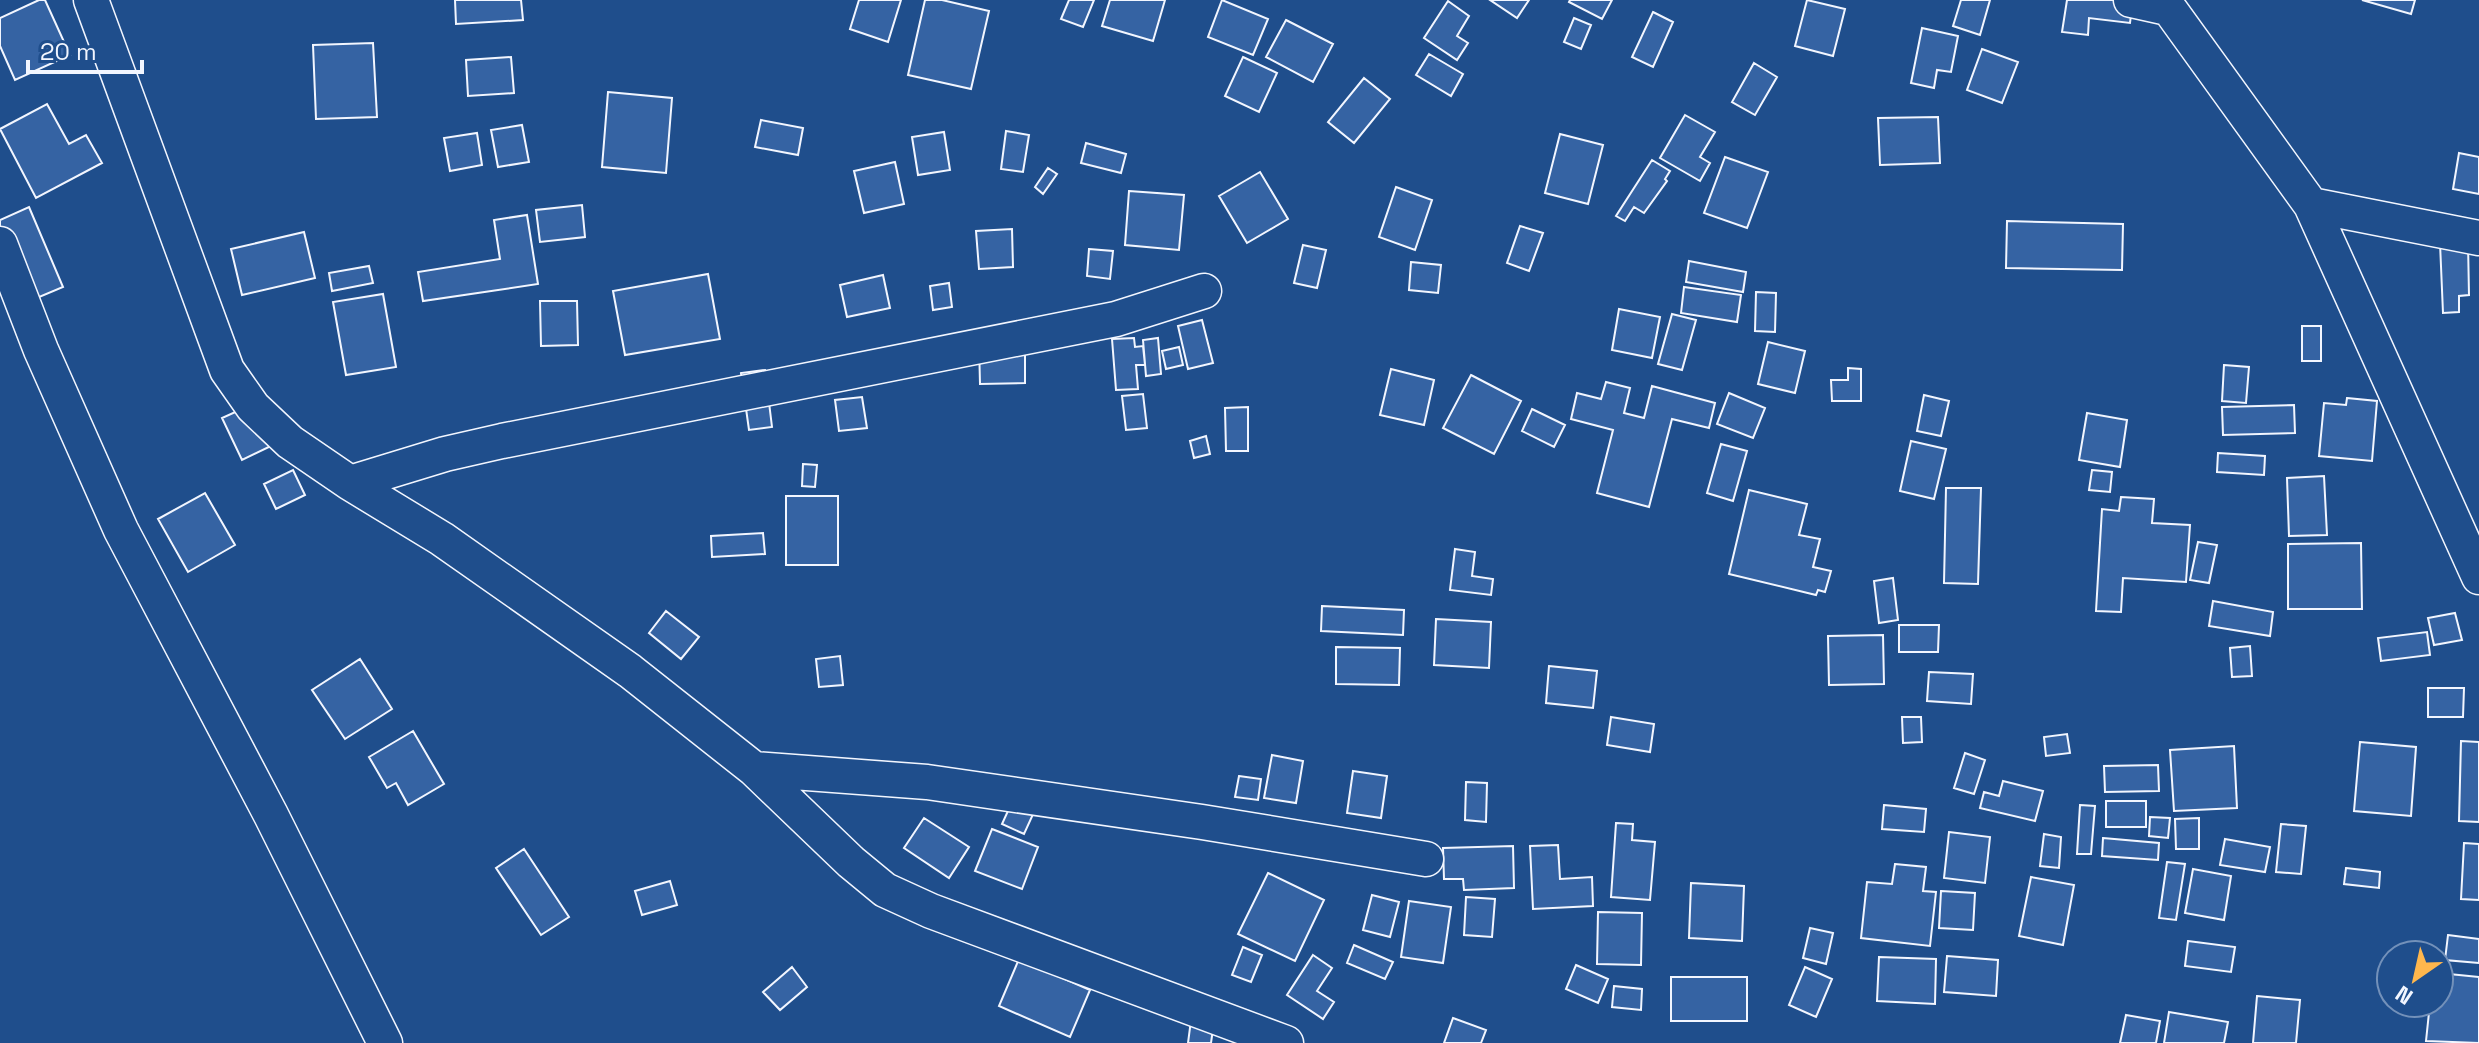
<svg xmlns="http://www.w3.org/2000/svg" width="2479" height="1043" font-family="'Space Grotesk',sans-serif">
<style>
.building{fill:#3563a3;stroke:#f2f6ff;stroke-width:2}
.lines{fill:none;stroke-linecap:round;stroke-linejoin:round}
.minor-casing{stroke:#f2f6ff;stroke-width:37}
.minor{stroke:#1f4e8c;stroke-width:34}
</style>
<rect width="100%" height="100%" fill="#1f4e8c"/>
<!-- building -->
<path class="building" d="M39,0h6l25,55 -55,25 -15,-34v-28z
M455,0h66l2,20 -67,4z
M859,0h42l-13,42 -38,-13z
M925,0h17l47,11 -18,78 -63,-14z
M1069,0h25l-11,27 -22,-8z
M1110,0h55l-12,41 -51,-15z
M1222,0l46,19 -15,36 -45,-18z
M1490,0h39l-12,18z
M1570,0h42l-10,19 -33,-17z
M1807,0l38,9 -12,47 -38,-10z
M1961,0h29l-10,35 -27,-9z
M2067,0h66l-3,23 -41,-5 -1,17 -26,-3z
M2362,0h53l-4,14z
M1448,1l21,15 -12,20 11,7 -11,17 -33,-22z
M1653,12l20,10 -20,45 -21,-10z
M1574,18l17,7 -10,24 -17,-7z
M1286,20l47,24 -20,38 -47,-25z
M1922,28l36,8 -7,36 -14,-2 -3,18 -23,-5z
M373,43l4,74 -61,2 -3,-74z
M1982,49l36,13 -16,41 -35,-13z
M1429,54l34,20 -12,22 -35,-21z
M511,57l3,36 -46,3 -2,-36z
M1243,57l34,16 -18,39 -34,-16z
M1754,63l23,14 -22,38 -23,-13z
M1364,78l26,21 -36,44 -26,-21z
M608,92l64,6 -6,75 -64,-6z
M47,104l22,40 17,-9 16,28 -66,35 -36,-69z
M1685,115l30,17 -15,25 10,6 -10,18 -40,-23z
M1938,117l2,46 -60,2 -2,-47z
M761,120l42,8 -5,27 -43,-8z
M522,125l7,37 -31,5 -7,-37z
M1006,131l23,4 -6,37 -22,-3z
M944,132l6,38 -32,5 -6,-38z
M477,133l5,32 -32,6 -6,-33z
M1560,134l43,11 -15,59 -43,-11z
M1086,143l40,11 -5,19 -40,-10z
M2459,153l20,4v37l-26,-5z
M1725,157l43,15 -21,56 -43,-15z
M1652,160l18,11 -5,8 2,2 -23,32 -10,-6 -9,14 -9,-5z
M895,162l9,42 -40,9 -10,-42z
M1048,168l9,6 -14,20 -8,-7z
M1260,172l28,47 -41,24 -28,-47z
M1396,187l36,13 -17,50 -36,-13z
M1129,191l55,4 -5,55 -54,-5z
M582,205l3,32 -45,5 -4,-32z
M29,207l34,80 -38,16 -25,-59v-24z
M527,215l11,69 -115,17 -5,-29 82,-13 -6,-39z
M2007,221l116,3 -1,46 -116,-2z
M1520,226l23,7 -14,38 -22,-8z
M1012,229l1,38 -34,2 -3,-38z
M304,232l11,46 -73,17 -11,-46z
M2468,242l1,53 -10,1v16l-16,1 -3,-70z
M1303,245l23,5 -9,38 -23,-5z
M1089,249l24,2 -3,28 -23,-3z
M1689,261l57,11 -3,20 -57,-10z
M1411,262l30,3 -3,28 -29,-3z
M369,266l4,17 -41,8 -3,-18z
M708,274l12,65 -95,16 -12,-64z
M883,275l7,33 -43,9 -7,-32z
M949,283l3,24 -19,3 -3,-24z
M1684,287l57,8 -4,27 -56,-9z
M1756,292l20,1 -1,39 -20,-1z
M383,294l13,73 -50,8 -13,-73z
M540,301h37l1,44 -37,1z
M1619,309l41,8 -8,41 -40,-8z
M1672,314l24,6 -14,50 -24,-6z
M1202,320l11,43 -25,6 -10,-43z
M2302,326h19v35h-19z
M1134,338l1,9 8,-1 2,19h-9l2,24 -22,1 -4,-51z
M1158,338l3,36 -15,2 -3,-36z
M1025,342v41l-45,1 -1,-41z
M1768,342l37,9 -10,42 -37,-9z
M1179,347l4,18 -17,4 -4,-18z
M2224,365l25,2 -3,36 -24,-2z
M1848,368l13,1v32h-29l-1,-21h17z
M1391,369l43,11 -10,45 -44,-10z
M765,370l7,57 -23,3 -8,-57z
M1471,375l50,26 -27,53 -51,-26z
M1606,382l24,6 -6,25 20,5 8,-32 63,17 -6,25 -37,-9 -23,88 -52,-14 16,-63 -42,-11 6,-26 24,6z
M1729,393l36,15 -12,30 -36,-14z
M1143,394l4,34 -21,2 -4,-34z
M1924,395l25,6 -8,35 -24,-5z
M862,397l5,31 -28,3 -4,-31z
M2347,398l30,3 -5,60 -53,-5 5,-53 22,2z
M253,404l20,41 -31,15 -20,-42z
M2294,405l1,28 -72,2 -1,-28z
M1248,407v44h-22l-1,-43z
M1532,409l33,16 -11,22 -32,-16z
M2087,413l40,7 -7,47 -41,-7z
M1206,436l4,18 -16,4 -4,-17z
M1911,441l35,8 -12,50 -34,-8z
M1721,444l26,7 -14,50 -26,-8z
M2218,453l47,3 -1,19 -47,-3z
M803,464l14,1 -2,22 -13,-1z
M293,470l12,25 -29,14 -12,-25z
M2092,470l20,2 -2,20 -21,-2z
M2324,476l3,59 -38,1 -2,-58z
M1946,488h35l-3,96 -34,-1z
M1749,490l58,14 -8,31 21,4 -7,28 18,4 -6,21 -7,-2 -2,5 -87,-21z
M205,493l30,52 -47,27 -30,-53z
M786,496h52v69h-52z
M2121,497l33,2 -2,24 38,2 -4,57 -63,-4 -2,34 -25,-1 6,-102 17,2z
M763,533l2,21 -53,3 -1,-21z
M2198,542l19,3 -8,38 -19,-3z
M2361,543l1,66h-74v-65z
M1455,549l20,3 -3,24 21,3 -2,16 -41,-5z
M1893,578l5,42 -19,3 -5,-42z
M2213,601l60,11 -3,24 -61,-10z
M1322,606l82,4 -1,25 -82,-4z
M666,611l33,26 -18,22 -32,-26z
M2455,613l7,27 -28,5 -6,-27z
M1436,619l55,3 -2,46 -55,-3z
M1899,625h40l-1,27h-39z
M2427,632l3,23 -49,6 -3,-23z
M1883,635l1,49 -55,1 -1,-49z
M2250,646l2,30 -20,1 -2,-29z
M1336,647l64,1 -1,37 -63,-1z
M840,656l3,29 -24,2 -3,-28z
M360,659l32,50 -47,30 -33,-49z
M1549,666l48,5 -4,37 -47,-5z
M1929,672l44,2 -2,30 -44,-3z
M2428,688h36l-1,29h-35z
M1611,717l43,7 -4,28 -43,-7z
M1902,717h19l1,25 -19,1z
M413,731l31,53 -36,21 -12,-22 -9,5 -18,-31z
M2067,734l3,19 -24,3 -2,-19z
M2461,741l18,1v80l-20,-1z
M2360,742l56,5 -5,69 -57,-5z
M2234,746l3,62 -63,3 -4,-61z
M1965,753l20,7 -11,34 -20,-6z
M1272,755l31,6 -7,42 -32,-5z
M2158,765l1,26 -54,1 -1,-26z
M1353,771l34,5 -6,42 -34,-5z
M1239,776l22,3 -3,21 -23,-3z
M2003,781l40,10 -8,30 -55,-13 4,-16 15,4z
M1466,782l21,1 -1,39 -21,-2z
M1018,789l22,10 -16,35 -22,-10z
M2106,801h40v26h-40z
M1884,805l42,4 -2,23 -42,-3z
M2080,805l15,1 -4,48h-14z
M2150,817l20,1 -2,20 -19,-2z
M924,818l45,29 -20,31 -45,-30z
M2199,818v31h-23l-1,-30z
M1616,823l17,1 -1,16 23,2 -5,58 -39,-3z
M2281,824l25,2 -5,48 -25,-2z
M992,829l46,18 -16,42 -47,-18z
M1949,832l41,5 -5,46 -41,-5z
M2044,834l17,3 -2,31 -19,-2z
M2103,838l56,5 -1,17 -56,-4z
M2225,839l45,8 -5,25 -45,-7z
M2464,843l15,1v56l-18,-1z
M1558,845l2,34 32,-2 1,29 -60,3 -3,-63z
M1513,846l1,42 -50,2 -1,-11h-19l-1,-31z
M524,849l45,68 -28,18 -45,-67z
M2167,862l18,2 -9,56 -17,-2z
M1895,864l31,3 -3,24 13,1 -6,54 -69,-8 6,-56 25,2z
M2346,868l34,4 -1,16 -35,-4z
M2193,869l38,7 -7,44 -39,-7z
M1268,873l56,27 -29,61 -57,-27z
M2031,877l43,8 -11,60 -44,-9z
M670,881l7,24 -35,10 -7,-24z
M1691,883l53,3 -2,55 -53,-3z
M1941,891l34,2 -2,37 -34,-2z
M1372,895l27,7 -9,35 -27,-7z
M1466,897l29,2 -3,38 -28,-2z
M1409,901l42,6 -8,56 -42,-6z
M1598,912l44,1 -1,52 -44,-1z
M1810,928l23,5 -7,31 -23,-6z
M2448,935l31,4v24l-34,-3z
M2188,941l47,6 -4,25 -46,-6z
M1354,945l39,17 -8,17 -38,-16z
M1243,947l19,8 -11,27 -19,-7z
M1313,955l19,13 -15,23 17,11 -11,17 -36,-24z
M1947,956l51,4 -2,36 -52,-4z
M1879,957l57,2 -1,45 -58,-3z
M1019,959l71,31 -20,47 -71,-31z
M1576,965l32,14 -10,24 -32,-14z
M792,967l15,20 -27,23 -17,-18z
M1805,967l27,12 -16,38 -27,-12z
M2439,973l40,4v66l-53,-2 4,-38h9z
M1671,977h76v44h-76z
M1614,986l28,3 -1,21 -29,-3z
M2257,996l43,4 -4,43h-43z
M1193,1005l23,3 -5,35h-23z
M2169,1012l59,10 -4,21h-60z
M2126,1015l34,6 -4,22h-36z
M1453,1018l33,12 -5,13h-37z"/>
<g class="lines">
<defs>
<path id="minor" d="M91,0l136,370 26,37 37,35 60,41 92,56 188,132 124,98 97,93 34,28 46,21 355,132
M2131,0l36,8
M2163,0l148,205 168,372
M2311,205l168,33
M0,244l41,106 80,180 150,285 114,228
M350,483l95,-29 57,-13 614,-122 88,-28
M754,769l173,13 275,40 224,37"/>
</defs>
<!-- minor casing -->
<use href="#minor" class="minor-casing"/>
<!-- minor -->
<use href="#minor" class="minor"/>
</g>
<!-- north arrow -->
<g transform="translate(2415 979) rotate(214)"><circle r="38" fill="#1f4e8c" stroke="#7391ba" stroke-width="2"/>
<path d="M0-6L14 30L0 20L-14 30Z" fill="#ffb74d"/>
<text y="-12" font-size="22" font-weight="bold" text-anchor="middle" fill="#f2f6ff">N</text>
</g>
<!-- scale -->
<path d="M28 60v12h114v-12" fill="none" stroke="#f2f6ff" stroke-width="4"/>
<text x="40" y="60" font-size="24" fill="#f2f6ff" stroke="#1f4e8c" stroke-width="6" paint-order="stroke">20 m</text>
</svg>
